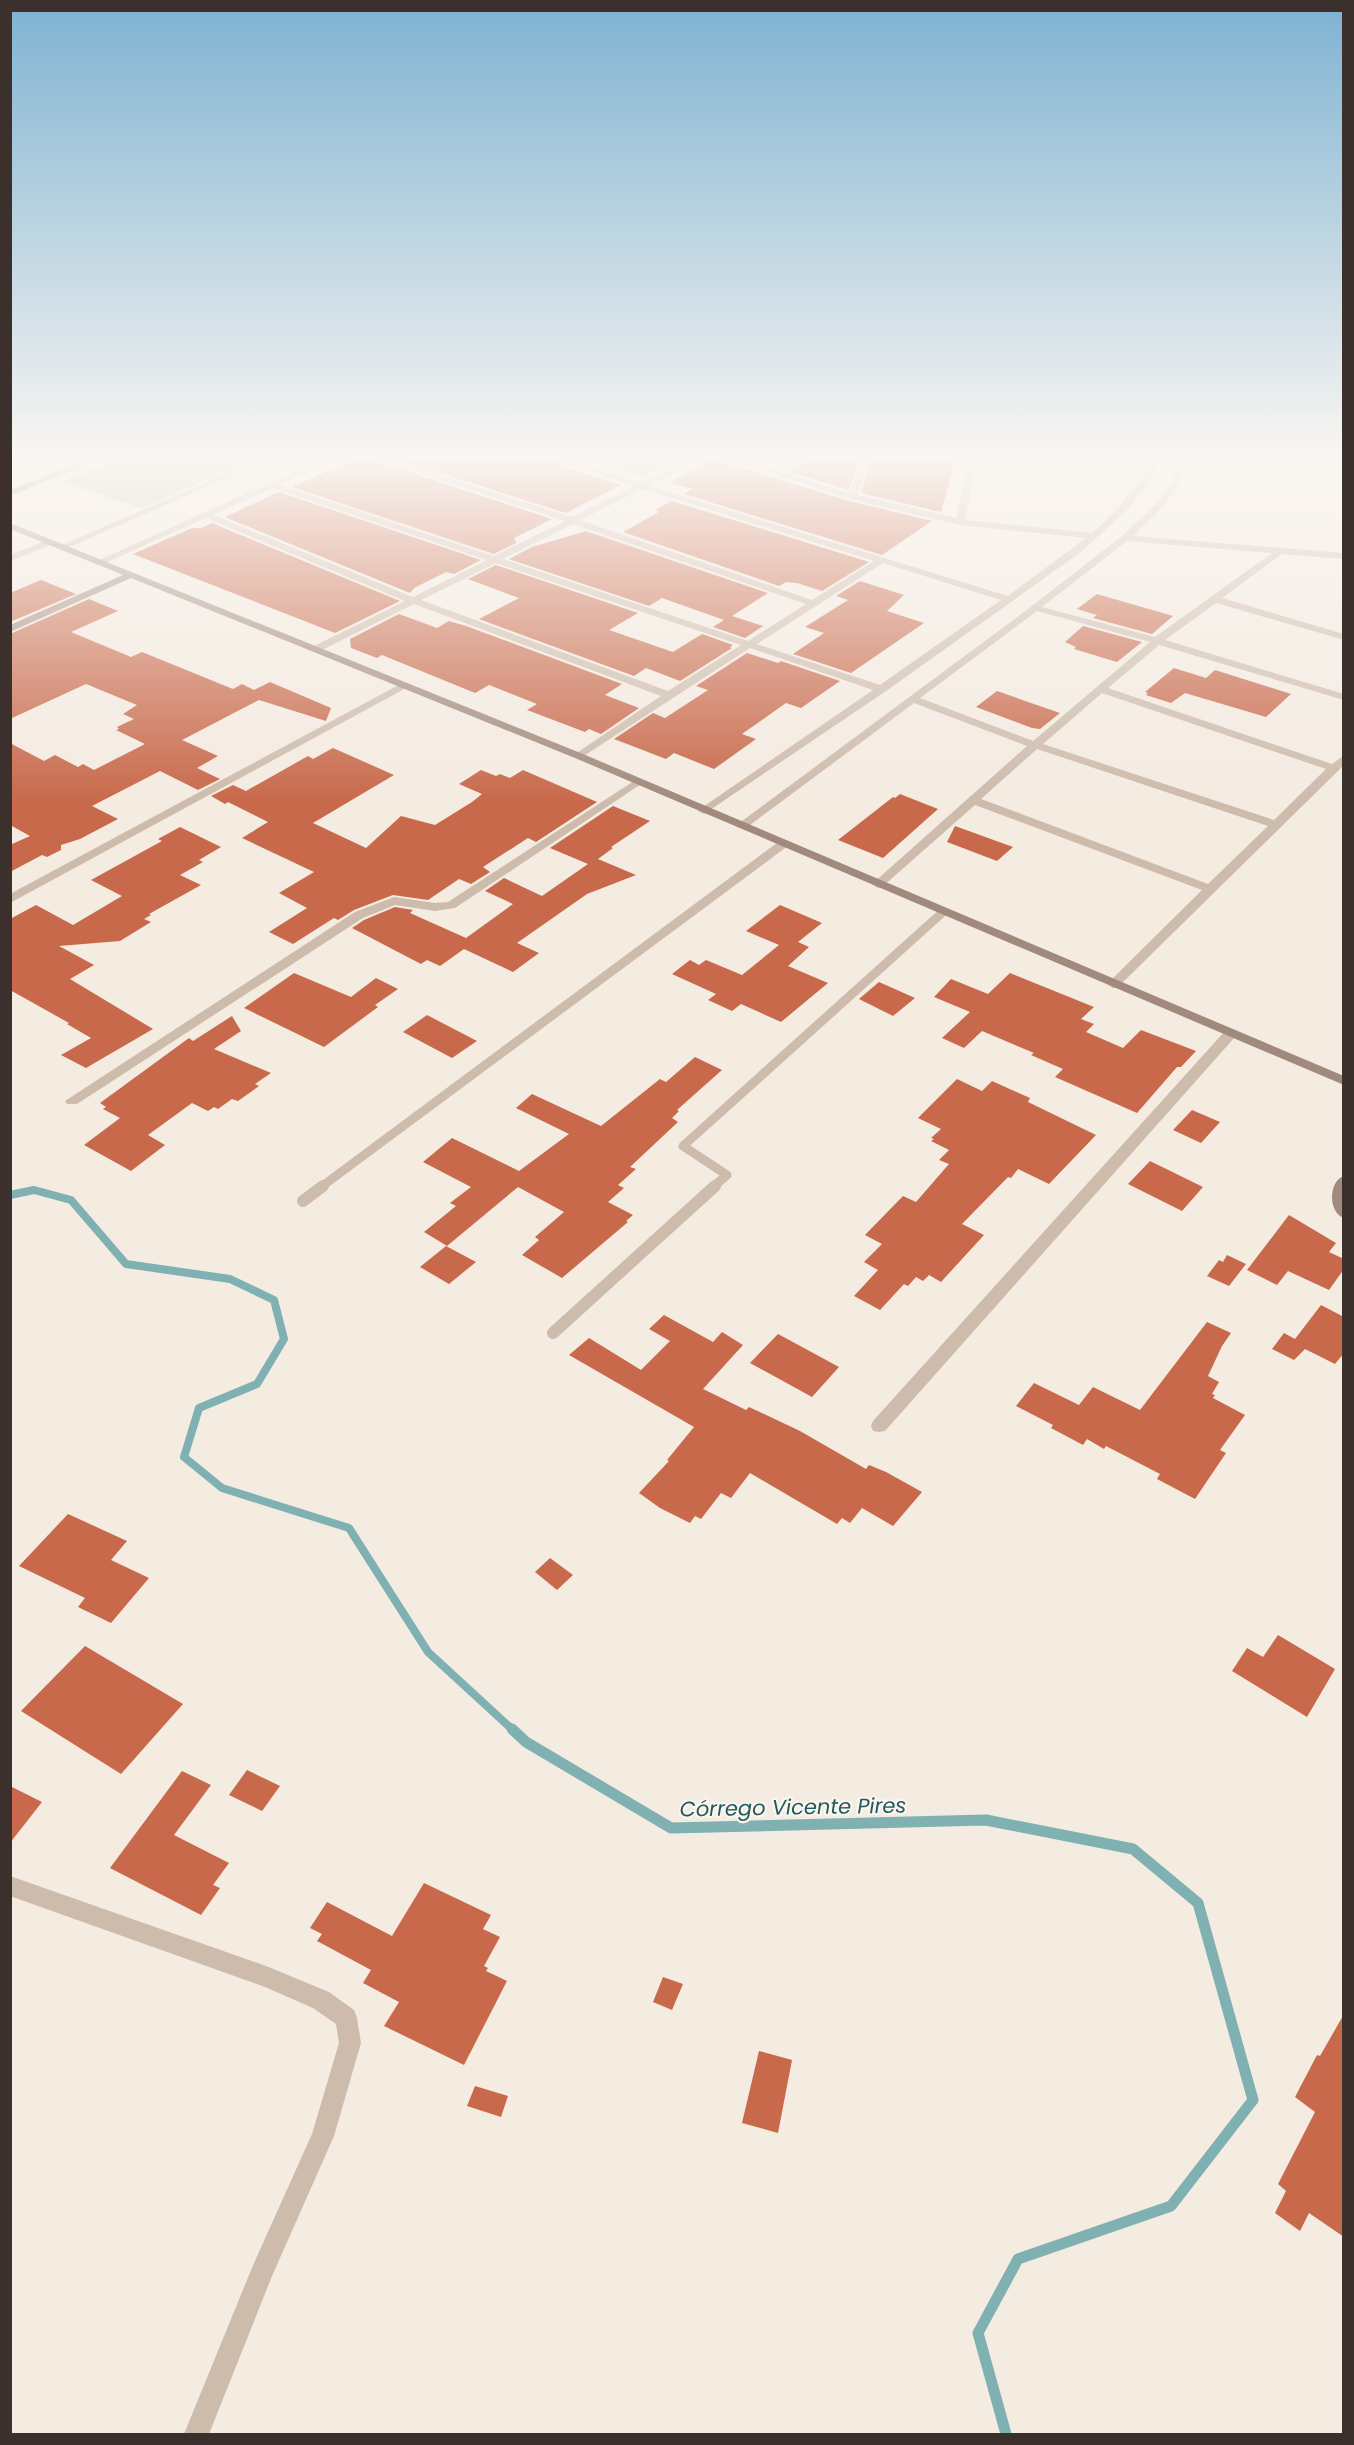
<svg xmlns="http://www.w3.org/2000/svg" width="1354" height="2445" font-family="Poppins,sans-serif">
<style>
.green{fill:#b8c4a0}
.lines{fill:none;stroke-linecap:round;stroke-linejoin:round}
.stream-far1{stroke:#7fb0b2;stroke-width:8}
.stream{stroke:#7fb0b2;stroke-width:11}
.building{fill:#c8694b}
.lane-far1{stroke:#cdbbac;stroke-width:9}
.lane{stroke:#cdbbac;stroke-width:12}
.street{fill:#cdbbac;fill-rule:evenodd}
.secondary{fill:#a18a7d;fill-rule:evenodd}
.labels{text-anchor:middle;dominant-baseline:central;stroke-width:4.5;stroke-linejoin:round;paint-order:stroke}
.near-water-label{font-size:21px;font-style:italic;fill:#1f5a5e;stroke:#fbf5ee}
</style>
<rect width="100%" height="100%" fill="#f4ebe1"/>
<!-- green -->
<path class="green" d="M115,460h136l-109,48 -80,-26z
M585,460h90l-32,17z"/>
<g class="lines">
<!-- stream-far1 -->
<path class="stream-far1" d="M10,1195l24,-5 37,10 55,64 104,15 44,21 10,39 -27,45 -58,24 -15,49 38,31 127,40 79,124 86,79"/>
<!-- stream -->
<path class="stream" d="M512,1729l14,13 145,86 315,-8 147,29 65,54 55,197 -82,106 -153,53 -40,74 28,101"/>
</g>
<!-- building -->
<path class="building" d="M354,460h24l1,2 173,57 -38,19 2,5 -22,11 -202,-67z
M398,460h154l18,8h-2l53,17 -55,28z
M717,460l132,41 83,20 -50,34 -198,-61 9,-5 -24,-6 39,-22z
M812,460h47l-10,30 -59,-18 4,-10 9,1z
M871,460h84l-14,52 -80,-19z
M279,492l202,68 -27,14 -8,-2 -32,16 -4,5 -185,-76z
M672,501l197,61 -47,29 -25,-8 -11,-1 -7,4 -156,-54 36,-20 -4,-2z
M212,523l188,78 -65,32 -202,-79 59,-26h9z
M586,531l182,62 -36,23 31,10 -18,12 -32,-11 11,-7 -62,-22 -13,8 -140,-47 23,-12z
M496,565l142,48 -29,17 64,22 29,-18 31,11 -3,2 2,1 -52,33 -34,-13 -12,8 -155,-57 40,-21 -51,-19z
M41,580l35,14 -66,28v-29z
M860,581l44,14 -17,16 37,12 -73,50 -58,-19 31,-21 -19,-6 43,-27 -12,-4z
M1097,594l76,22 -21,18 -59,-16 4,-3 -20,-6z
M89,599l29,12 -47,21 60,25 11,-5 91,37 9,-5 12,6 16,-8 61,26 -5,13 -67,-21 -77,40 36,16 -21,12 23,11 -22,11 -38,-19 -68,35 26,13 -38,20 -19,6v5l-14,7 -5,-2 -32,17v-27l20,-9 -20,-11v-82l34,18 11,-6 23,12 5,-3 11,6 51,-26 -29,-14 3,-1 -2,-2 17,-8 -11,-5 14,-9 -51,-21 -76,35v-85z
M399,614l38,14 12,-7 17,5 156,58 -17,11 34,13 -38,26 -12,-5 -4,3 -58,-22 10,-6 -48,-19 -14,8 -93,-38 -5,3 -26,-10 -1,-9z
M1083,626l59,16 -25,20 -43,-13 2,-2 -11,-5z
M747,653l31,10 3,-2 59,20 -39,27 -15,-5 -44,31 14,5 -42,30 -40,-16 -8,6 -52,-20 39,-26 12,5 43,-28 -12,-4z
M1174,668l32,10 9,-8 76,24 -25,23 -81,-24 -14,10 -25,-8 2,-2 -3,-1z
M997,691l63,22 -20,16 -8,-1 -56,-21z
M333,748l61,27 -81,48 53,25 35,-32 34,9 37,-23 10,-8 -23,-10 22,-14 15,6 4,-2 10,4 13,-8 74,32 -61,40 -8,-4 -45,29 7,5 -19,12 -12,-5 -31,21 -35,-5 -39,15 -16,10 -4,-2 -41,26 -24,-12 38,-24 -28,-15 35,-21 -72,-34 26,-16 -40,-20 -3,2 -14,-8 22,-11 13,6 62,-35 5,3z
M900,794l38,15 -55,49 -45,-18 55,-43 2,1z
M613,806l37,15 -39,26 2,1 -15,11 38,16 -49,19 -70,49 22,10 -26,19 -49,-23 -24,17 -13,-6 -6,4 -69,-36 12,-8 31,-13 18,3 -3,3 56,25 47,-34 -28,-13 19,-13 38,18 46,-32 -38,-16z
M955,826l58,21 -16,14 -50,-19z
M180,827l41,20 -22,13 4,2 -23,13 21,10 -52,29 2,1 -7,4 7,3 -31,19 -61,5 35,19 -24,14 83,50 -67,39 -25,-13 30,-17 -24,-14 2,-1 -59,-33v-71l26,-14 37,20 49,-29 -31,-16 71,-39 -4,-2z
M780,905l42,18 -24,19 11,5 -21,19 40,17 -47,39 -40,-18 -9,7 -24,-11 8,-6 -44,-20 18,-14 9,5 7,-5 36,15 37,-30 -33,-14z
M294,973l57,24 25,-19 22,11 -23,16 3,2 -54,40 -80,-39z
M1010,973l84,34 -13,12 13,5 -8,8 37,16 18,-18 55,21 -15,16h-4l-40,46 -82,-36 8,-8 -32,-14 3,-2 -52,-22 -18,17 -22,-10 28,-26 -36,-15 17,-18 37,15z
M879,982l36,16 -22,18 -34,-17z
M427,1015l50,26 -25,17 -49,-26z
M232,1016l9,15 -27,18 57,24 -16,11 4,2 -21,15 -6,-2 -14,10 -4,-2 -6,4 -16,-8 -44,32 17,10 -34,26 -47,-26 36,-27 -17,-9 3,-2 -6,-4 89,-65 4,3z
M695,1057l27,13 -45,40 2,1 -7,7 6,4 -48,45 6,2 -18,16 6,3 -16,14 25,13 -7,6 2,1 -66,56 -40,-23 17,-15 -4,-3 29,-25 -46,-25 -71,59 -23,-14 32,-26 -6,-3 21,-16 -48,-25 29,-24 67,33 50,-37 -53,-26 16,-14 69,32 59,-47 6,3z
M957,1079l25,12 10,-10 38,17 -2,4 68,33 -47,49 -31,-15 -7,9 -3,-1 -46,47 22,11 -43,47 -12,-7 -6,6 -7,-4 -8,9 -4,-2 -24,26 -26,-14 24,-26 -14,-8 18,-18 -17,-9 38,-39 13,6 33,-38 -10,-4 10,-10 -18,-9 3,-2 -3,-1 10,-9 -23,-11z
M1192,1110l28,12 -19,21 -28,-13z
M1150,1161l53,26 -21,24 -54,-27z
M1289,1215l47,28 -7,9 15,7v10l-15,21 -41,-19 -11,14 -30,-15z
M446,1246l30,16 -27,22 -29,-17z
M1227,1255l19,9 -17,22 -22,-10 12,-16 4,2z
M1321,1305l23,12v36l-9,11 -30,-15 -11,11 -22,-11 12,-16 11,6z
M664,1315l49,27 9,-10 21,13 -40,44 43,21 3,-3 51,24 66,38 3,-4 17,7 36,20 -29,34 -31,-18 -12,15 -8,-5 -5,6 -87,-51 -19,25 -10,-5 -20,26 -6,-3 -5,7 -30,-15 -21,-15 30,-32 -2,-1 27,-33 -125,-72 20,-17 52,32 29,-29 -21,-12z
M1207,1322l24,11 -9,13 -14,30 11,6 -7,12 3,1 -2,3 32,17 -25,35 6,3 -31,46 -38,-20 3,-5 -54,-28 -2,3 -17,-10 -4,6 -32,-17 2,-3 -37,-19 18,-23 45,22 14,-18 47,23z
M778,1334l61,33 -27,30 -62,-34z
M68,1514l59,27 -16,19 38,18 -38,45 -33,-16 7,-9 -66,-32z
M550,1558l23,17 -16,15 -22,-18z
M1278,1635l57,34 -28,48 -75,-46 15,-23 16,9z
M85,1646l98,58 -62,70 -100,-63z
M247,1770l33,16 -18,25 -33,-16z
M182,1771l29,14 -37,50 55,28 -16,22 7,3 -19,27 -91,-47z
M10,1786l32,16 -32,41z
M424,1883l67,32 -8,14 17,8 -16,29 4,2 -2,3 21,10 -43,84 -80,-39 15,-24 -36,-19 8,-13 -54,-29 5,-7 -12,-6 17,-26 65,34z
M663,1977l20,7 -11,26 -19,-8z
M1344,2014v223l-35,-24 -9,18 -25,-18 11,-22 -8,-7 37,-72 -20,-15 22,-42 3,1z
M759,2051l33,9 -14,73 -36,-10z
M475,2086l33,10 -7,21 -34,-11z"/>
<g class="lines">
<!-- lane-far1 -->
<path class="lane-far1" d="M321,1187l462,-343
M713,1187l14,-12 -44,-29 260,-234"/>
<!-- lane -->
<path class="lane" d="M303,1201l20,-15
M553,1333l162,-147"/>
<!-- street -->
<path class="street" d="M193,460h11l30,10 25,-10h10l-204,89 -8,-2 170,-74z
M323,460h10l-53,25 214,71 71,-35 -185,-61h12l180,57 62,-31 -80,-26h12l75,23 47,-23h10l-48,26 358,110 78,-58 -126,-13 -110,-26 -118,-39h12l106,33 11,-33h8l-11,35 98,23 13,-58h8l-12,60 127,13c25,-21 44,-45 61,-73h8l-14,24 -19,25 -47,43 -195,139 -182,123 -6,-3 2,-2 173,-119 -123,-42 -171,111 -6,-3 2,-2 86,-58 -247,-92 -94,47h-8v-4l93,-46 -199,-83 -103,46 -8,-2 170,-77 1,-3h6zM273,488l214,72 -74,37 -200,-82zM643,489l231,72 -62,39 -232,-80zM573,524l233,80 -58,37 -245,-82zM496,563l245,82 -73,46 -247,-91zM883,563l118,37 -121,85 -123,-41z
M1178,460h8c-10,38 -26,50 -53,76l211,17v6l-62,-5 -60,44 122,36v6l-128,-37 -51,37 179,54v6l-185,-55 -51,43 224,76 12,-9v10l-226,222 -5,1 -6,-4 95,-94 -227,-85 -93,82 -4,1 -6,-4 155,-138 -113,-43 -168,125h-8v-4l294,-218 90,-70 37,-35 13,-19zM1127,541l145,12 -117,84 -113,-30zM1037,611l113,31 -117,99 -113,-43zM1102,693l224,76 -52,51 -231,-76zM1037,749l231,77 -60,58 -227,-85z
M50,539l5,3 -2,2 -43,17v-6z
M404,682l5,3 -1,2 -398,216v-9z
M637,779l4,1v4l-186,124 -20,3 -40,-6 -32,13 -286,186h-10l-2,-3 290,-189 39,-15 41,6 13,-1z
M1230,1030l5,1 2,3 -2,3 -350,394 -6,1 -6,-1 -2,-5 2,-5 352,-390z
M10,1876l256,90 63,26 25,18 3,8 4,25 -27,93 -62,140 -63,158h-25l70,-171 58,-129 27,-91 -3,-19 -23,-16 -48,-21 -255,-91z"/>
<!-- secondary -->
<path class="secondary" d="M87,460h11l-88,36v-6z
M10,523l573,231 761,322v9l-769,-327 -444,-180 -121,54v-7l113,-50 -113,-46z
M1344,1176v42c-16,-5 -16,-37 0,-42z"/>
</g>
<!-- sky -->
<linearGradient id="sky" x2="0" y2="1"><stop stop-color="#7eb2d2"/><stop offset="0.57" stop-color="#faf6f2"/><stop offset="1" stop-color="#faf6f2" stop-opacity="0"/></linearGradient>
<rect width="1354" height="802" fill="url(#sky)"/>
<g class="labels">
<!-- near-water labels -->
<g class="near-water-label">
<text transform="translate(793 1807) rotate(-1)">Córrego Vicente Pires</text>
</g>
</g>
<!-- border -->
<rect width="1354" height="2445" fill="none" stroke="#3b302b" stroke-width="24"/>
</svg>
